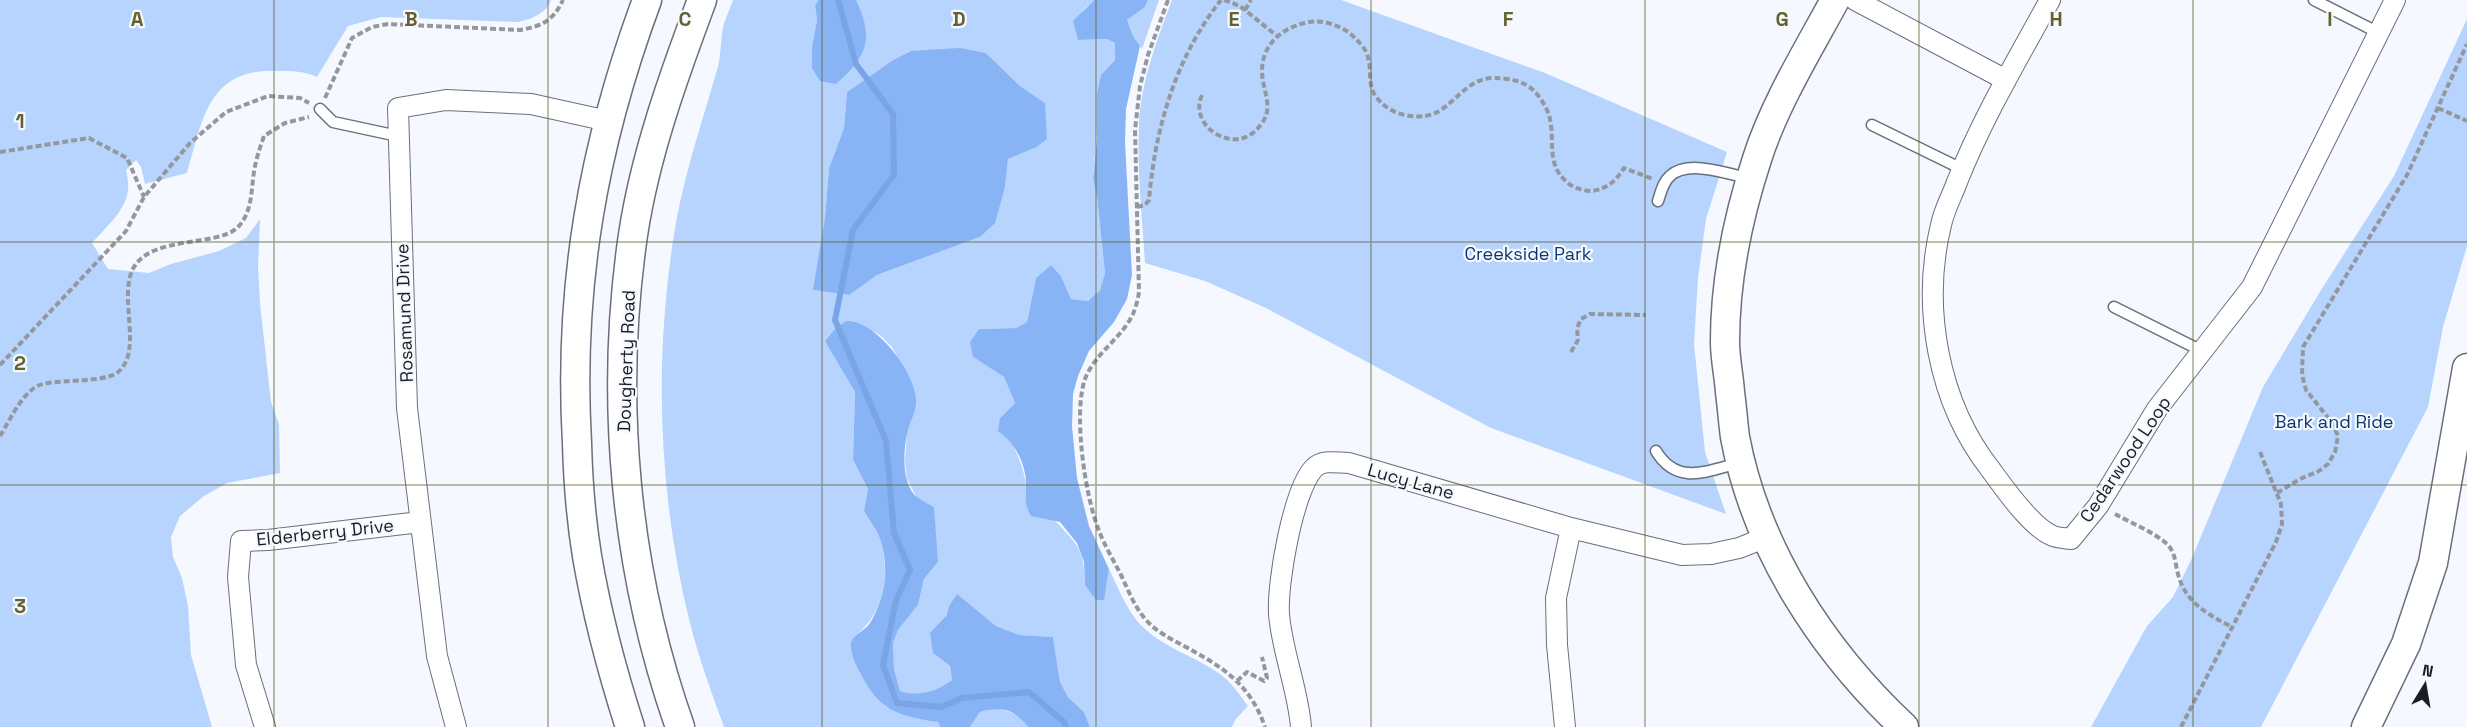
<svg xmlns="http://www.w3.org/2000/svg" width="2467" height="727" font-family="'Space Grotesk',sans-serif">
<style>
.green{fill:#b7d4fe;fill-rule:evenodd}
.forest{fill:#88b4f6}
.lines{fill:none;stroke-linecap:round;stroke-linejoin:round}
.stream{stroke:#79a4e5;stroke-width:6}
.lane-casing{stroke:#68707c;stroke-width:13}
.street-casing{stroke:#68707c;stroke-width:22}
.secondary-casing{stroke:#68707c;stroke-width:31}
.path{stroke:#94979d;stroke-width:4;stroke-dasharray:6 3;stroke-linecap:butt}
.lane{stroke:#fff;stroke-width:10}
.street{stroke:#fff;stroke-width:20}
.secondary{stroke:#fff;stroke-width:28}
.grid{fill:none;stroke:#63622f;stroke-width:1.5;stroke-opacity:0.55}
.labels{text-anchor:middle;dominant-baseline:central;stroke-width:4.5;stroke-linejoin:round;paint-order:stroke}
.park-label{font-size:18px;fill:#0d366f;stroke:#f5f9ff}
.street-label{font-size:18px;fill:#1a1d22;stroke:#f5f9ff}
.grid-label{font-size:20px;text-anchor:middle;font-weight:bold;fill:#63622f;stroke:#f5f9ff;stroke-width:4.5;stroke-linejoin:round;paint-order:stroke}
</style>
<rect width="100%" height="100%" fill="#f5f9ff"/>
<!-- green -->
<path class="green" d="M0,0h551c-5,14 -20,19 -33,22l-137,-5 -33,9 -31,51c-15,-7 -29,-6 -45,-6 -65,-1 -70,52 -85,102l-42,11 -4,-17 -5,-7 -10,10c1,6 3,13 2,19 -1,21 -23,39 -36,54l16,26 41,4 22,-9 48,-13 27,-13 14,-19 -2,48 2,37 11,98 8,22 1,49 -53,10 -23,13 -24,20 -9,21 2,20 9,21 6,28 3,49 21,72h-212z
M733,0h85l-3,6 2,14 -5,27v21l34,-67 -2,-1h250l-12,11 -4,29 29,-1 8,4v17l-14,15 -8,104 4,17 8,77 -5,17 -12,11 -17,-2 -10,-23 -10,-11 -15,13 -9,44 -11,6 -37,1 -6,28 31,20 11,26 -15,15c9,21 21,39 25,61 3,17 -4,17 6,36 25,3 23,4 39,22 14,15 14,28 15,48l21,2 3,-18c10,20 19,45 36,60 21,19 48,27 72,43 13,8 22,22 31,34l-13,14 -3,7h-142l-6,-15 -16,-15 -8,-15 -7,-45 -34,-2 -23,-9 -39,-31 -8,11 -16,47 17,13 2,14c-15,11 -33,17 -52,11l-6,-22 -1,-26 5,-13 20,-25 6,-26 14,-17 -22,-66 -9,-17 -2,-18 2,-29 6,-16v-30l-21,-39 -12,-12 -27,-14 -18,8 -9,12 29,51 -2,68 15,29 -4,22c5,9 13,19 16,28 11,35 4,75 -25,97l30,70 20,9 33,7 2,5h-216c-13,-36 -26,-71 -35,-108 -30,-122 -35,-254 -16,-378 8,-58 28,-115 44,-171 4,-13 3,-23 5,-36 1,-11 7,-23 11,-34zM911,51l75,2 34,33 25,17 -10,45 -27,11 -3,28 -25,50 -103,38 -29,20 -34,-5 11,-73 4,-49 15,-40 3,-36 46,-32z
M1148,0h11l-17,49 -9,-13 -6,-16 18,-13z
M1172,0h169l204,73 182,79 -21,67 -8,59 -4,66 11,108 21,62 -235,-86 -225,-120 -61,-27 -60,-18c-3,-46 -8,-93 -6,-139 2,-43 18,-84 33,-124z
M2467,19v227l-24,81 -15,80 -167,320h-170l56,-101 26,-29 19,-39 71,-171 58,-97 73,-114z
M997,708l21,7 10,12h-58l10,-15z"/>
<!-- forest -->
<path class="forest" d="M818,0h38c18,38 12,56 -20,84l-16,-3 -8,-13v-21l5,-27 -2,-14z
M1094,0h54l-3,7 -18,13 6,16 7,10 -14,63 -1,33 7,133 -5,24 -13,23 -25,29 -11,25 -5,18 -1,32 5,52 12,48 20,43 -5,31h-8l-11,-15 -1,-23 -7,-19 -17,-21 -29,-6c-8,-15 -5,-17 -5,-32 0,-21 -12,-42 -28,-53l2,-13 15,-15 -11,-26 -31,-20 -3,-15 9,-13 37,-1 11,-6 9,-44 15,-13 10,11 10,23 17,2 12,-11 5,-17 -8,-76 -4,-18 4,-40v-45l4,-19 14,-15v-17l-8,-4 -29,1 -5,-19z
M960,48l26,5 34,33 25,17 2,36 -12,9 -27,11 -3,28 -10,36 -15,14 -103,38 -28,20 -36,-5 12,-73 4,-49 15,-40 3,-36 46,-32 18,-9z
M846,321c29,-2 69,51 70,78 1,11 -5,21 -8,31 -5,19 -7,54 9,67 5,4 11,7 17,10l4,55 -14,17 -6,26 -20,25 -5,13 1,26 6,22c19,6 37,0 52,-11l-2,-14 -17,-13 -3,-20 16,-17 3,-10 8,-12 39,32 23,9 34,2 7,45 8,15 16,15 6,15h-62c-14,-18 -26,-21 -48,-15l-10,15h-30l-2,-5c-39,-6 -59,-11 -77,-48 -5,-9 -11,-20 -10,-31 2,-9 14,-12 19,-20 15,-25 20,-55 10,-84 -3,-9 -11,-19 -16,-28l4,-22 -15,-29 2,-68 -30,-51 10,-12z"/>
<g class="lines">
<!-- stream -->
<path class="stream" d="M838,0l18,64 37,50 1,61 -41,55 -18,90 51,121 8,92 16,37 -14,30 -13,65 14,38 44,4 21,-9 67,-6 35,30 2,5"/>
<defs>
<path id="lane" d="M2314,0l65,33
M320,109l13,13 65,14
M1872,125l90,44
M1658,201c3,-9 5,-19 12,-25 18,-17 59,-2 81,3
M2114,307l88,44
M1656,451c21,35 51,20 83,12"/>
<path id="street" d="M1855,0l151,80
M2050,0c-33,60 -68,119 -93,182 -5,14 -13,28 -16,43 -20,82 -3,178 50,245 13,18 41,58 62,66 5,2 12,2 18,3l27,-33 59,-97 95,-122 143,-287
M265,727l-19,-62 -8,-88 3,-36 27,-1 152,-18
M456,727l-19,-71 -30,-248 -9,-300 48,-8 85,4 77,17
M1301,727c-3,-38 -19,-75 -22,-113 -2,-31 14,-124 35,-146 9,-9 23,-5 35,-5l222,65 111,27 29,-1 28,-6 28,-11
M1565,727l-8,-82 -1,-47 15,-70"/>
<path id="secondary" d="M1835,0c-27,50 -61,105 -78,159 -19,58 -32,122 -32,183 0,17 4,34 5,50 2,15 3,30 5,45 21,112 87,213 169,290
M630,727c-18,-56 -33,-112 -43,-171 -6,-37 -9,-75 -10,-113 -9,-156 16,-297 70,-443
M680,727c-55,-156 -71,-328 -47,-492 12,-80 41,-160 69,-235
M2366,727l40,-83 27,-81 34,-195"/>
</defs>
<!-- lane casing -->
<use href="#lane" class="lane-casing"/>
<!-- street casing -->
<use href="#street" class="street-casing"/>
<!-- secondary casing -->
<use href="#secondary" class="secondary-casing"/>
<!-- path -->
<path class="path" d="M1168,0l-20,55 -8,31 -5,44 4,162c-1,7 -3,15 -6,22 -11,24 -38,39 -48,65 -12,34 0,116 13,149 6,17 16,33 24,49 7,15 13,31 25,44 10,11 24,18 37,25 39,21 66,38 81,81
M1224,0l16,6 37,30
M1245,10l6,-10
M1202,95c-14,30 29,58 52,37 23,-21 10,-34 8,-59 -1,-29 21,-46 47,-51 15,-3 36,5 46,16 4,4 9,9 11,14 9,19 -4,36 19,54 15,11 39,15 56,4 24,-17 31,-37 66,-31 9,1 18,4 25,10 7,6 14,17 17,26 7,25 -4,49 18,67 6,6 17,9 25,9 15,-2 24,-10 32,-23l29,11
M325,98l27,-60 20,-11 16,-3 132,6c22,-4 33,-9 43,-30
M2438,108l29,13
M0,152l89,-14 38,20 17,39
M1137,207l8,-2 4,-5c6,-72 27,-143 72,-200
M1571,352l7,-12 -1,-12 4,-9 9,-5 56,1
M0,365l126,-134 18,-34 46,-54 36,-31 42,-16 32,2 9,5
M0,436c10,-16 19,-37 34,-48 13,-11 68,-3 84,-16 26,-21 -1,-77 16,-105 19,-32 85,-20 104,-40 17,-18 12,-43 18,-65 2,-9 5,-17 8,-26l21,-13 24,-6
M2277,493l23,-14 19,-8 9,-7 7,-12 3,-16 -5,-12 -27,-34 -4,-15 1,-28 104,-172 60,-131
M2115,514c16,9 39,18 52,30 9,9 8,20 11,30 7,28 29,40 54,53
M1237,681l10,-9 17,9 3,-3 -5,-21
M2181,727l95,-185 6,-18 -1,-20 -21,-52"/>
<!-- lane -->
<use href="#lane" class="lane"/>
<!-- street -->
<use href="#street" class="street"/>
<!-- secondary -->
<use href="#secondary" class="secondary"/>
</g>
<!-- grid -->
<path class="grid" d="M274,0v727M548,0v727M822,0v727M1096,0v727M1371,0v727M1645,0v727M1919,0v727M2193,0v727M0,242h2467M0,485h2467"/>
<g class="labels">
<!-- park labels -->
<g class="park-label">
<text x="1528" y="253">Creekside Park</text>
<text x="2334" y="421">Bark and Ride</text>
</g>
<!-- street labels -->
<g class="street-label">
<text transform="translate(404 313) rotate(-92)">Rosamund Drive</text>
<text transform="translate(626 361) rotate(-88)">Dougherty Road</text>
<text transform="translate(2125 459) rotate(-56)">Cedarwood Loop</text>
<text transform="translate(1411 481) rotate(16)">Lucy Lane</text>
<text transform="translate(325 532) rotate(-6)">Elderberry Drive</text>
</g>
</g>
<g class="grid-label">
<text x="137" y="26">A</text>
<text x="411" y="26">B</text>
<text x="685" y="26">C</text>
<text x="959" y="26">D</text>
<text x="1234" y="26">E</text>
<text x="1508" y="26">F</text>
<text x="1782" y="26">G</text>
<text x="2056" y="26">H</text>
<text x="2330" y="26">I</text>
<text x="20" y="128">1</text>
<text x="20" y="370">2</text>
<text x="20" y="613">3</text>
</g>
<!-- north arrow -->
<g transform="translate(2425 685) rotate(11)" stroke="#f5f9ff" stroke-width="4.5" paint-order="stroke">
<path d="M0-4.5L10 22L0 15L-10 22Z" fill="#1a1d22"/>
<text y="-9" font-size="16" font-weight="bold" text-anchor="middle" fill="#1a1d22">N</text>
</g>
</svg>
